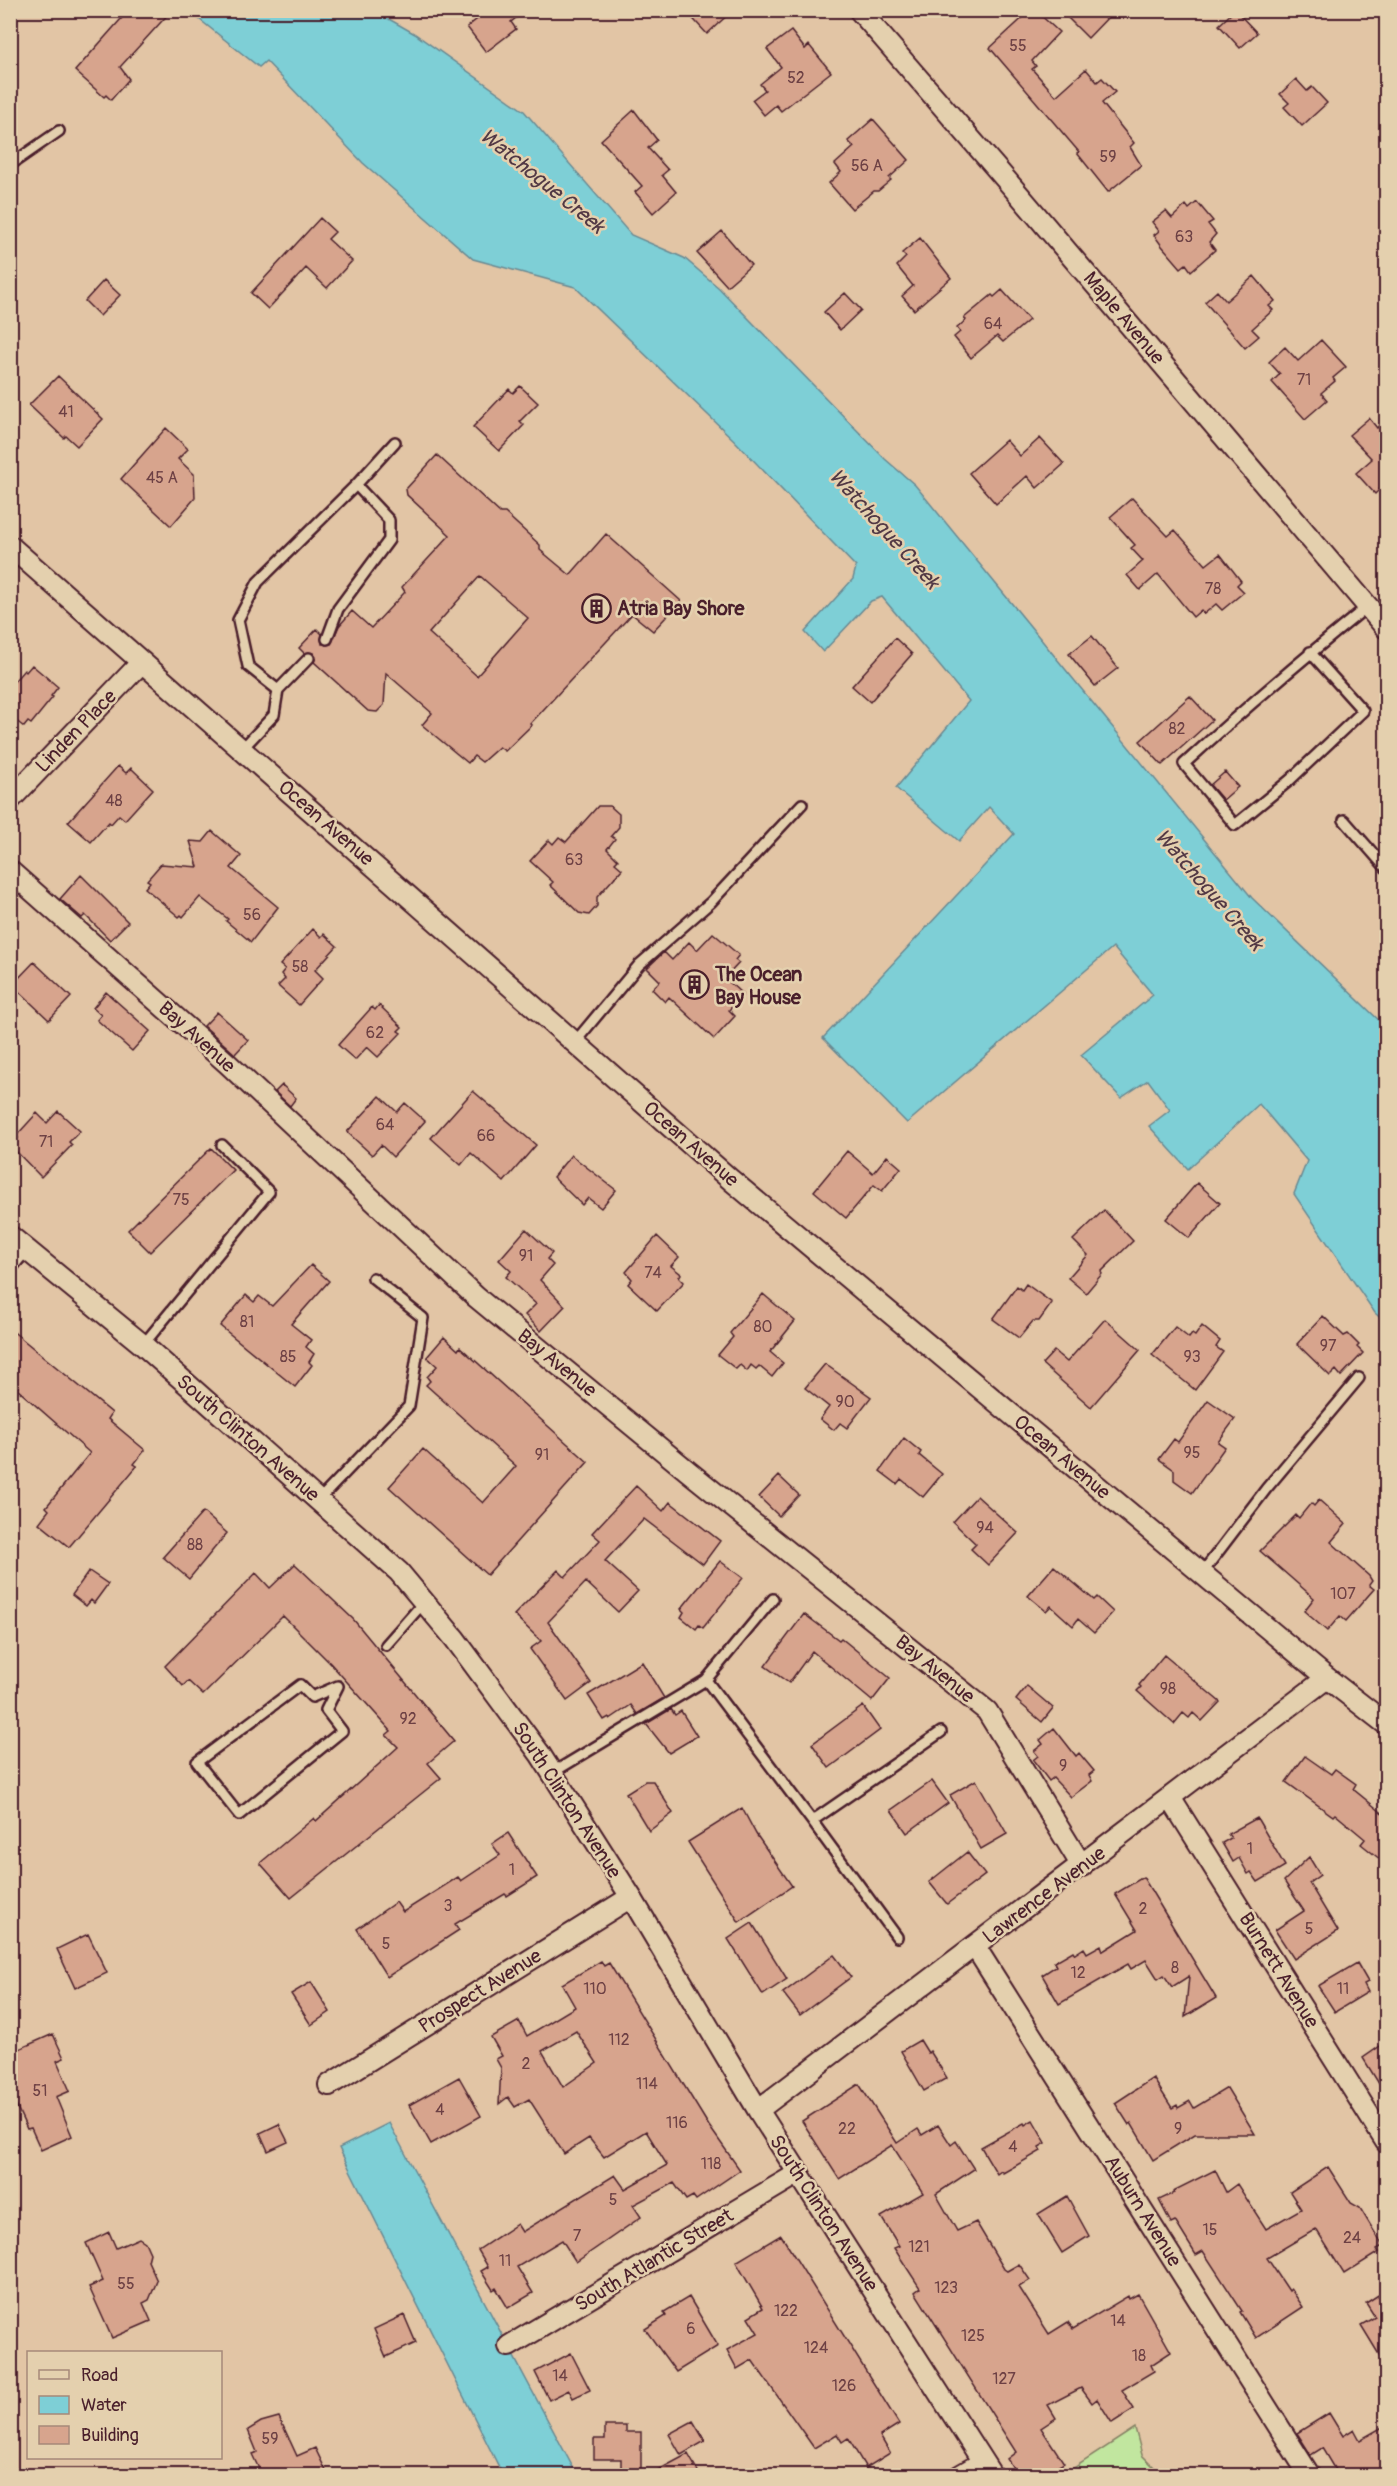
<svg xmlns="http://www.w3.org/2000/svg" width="1397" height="2486" font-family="Pangolin,sans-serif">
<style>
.green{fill:#c1e69f;stroke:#868265;stroke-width:1.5}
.water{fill:#7ecfd6;stroke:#698992;stroke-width:1.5}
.building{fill:#d7a48d;stroke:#4a1f2b;stroke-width:1.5;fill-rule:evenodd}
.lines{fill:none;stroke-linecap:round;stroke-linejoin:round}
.lane-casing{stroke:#4a1f2b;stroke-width:14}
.street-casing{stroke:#4a1f2b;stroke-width:24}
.lane{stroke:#e4d0ae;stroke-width:9}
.street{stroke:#e4d0ae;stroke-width:20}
.labels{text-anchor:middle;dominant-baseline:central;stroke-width:5;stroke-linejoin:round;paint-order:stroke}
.number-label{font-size:16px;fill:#6d4044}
.street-label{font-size:20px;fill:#4a1f2b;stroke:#e4d0ae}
.poi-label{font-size:20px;font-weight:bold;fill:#4a1f2b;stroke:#e4d0ae;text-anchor:start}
.water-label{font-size:21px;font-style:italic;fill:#523945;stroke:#e4d0ae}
</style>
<rect width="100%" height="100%" fill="#e2c5a5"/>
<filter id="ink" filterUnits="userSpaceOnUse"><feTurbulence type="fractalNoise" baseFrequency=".0167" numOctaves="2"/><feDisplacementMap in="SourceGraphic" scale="12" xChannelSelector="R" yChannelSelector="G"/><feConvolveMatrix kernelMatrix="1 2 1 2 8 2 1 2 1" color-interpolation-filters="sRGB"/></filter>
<g filter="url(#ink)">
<!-- green -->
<path class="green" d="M1135,2428l7,27 20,20h-99z"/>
<!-- water -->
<path class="water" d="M189,11h186l40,23 109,77 107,124 53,23 35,30 166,171 30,26 337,413 134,129v296l-11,-10 -81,-119 13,-33 -48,-57 -71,65 -39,-43 21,-16 -22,-30 -27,18 -40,-43 72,-60 -40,-48 -206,176 -84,-85 191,-204 -25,-27 -30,34 -63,-53 73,-87 -87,-104 -11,4 -48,51 -18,-20 48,-53 3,-12 -122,-127 -159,-153 -102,-28 -110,-96 -97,-102 -7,6z
M389,2123l188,352h-74l-164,-327z"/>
<!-- building -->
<path class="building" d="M129,10h43l-52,57 9,12 -18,21 -5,-5 -2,2 -29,-26z
M489,10h37l-15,12 5,7 -30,23 -19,-25z
M685,10h48l-26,24z
M1060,10h55l-27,28z
M1235,10l22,23 -17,15 -21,-23z
M1036,11l23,21 -27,29 4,5 -4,3 24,27 30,-27 11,13 5,-4 13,14 -13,11 32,40 -4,4 11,18 -33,27 -31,-39 2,-1 -89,-104 39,-36 3,3z
M791,31l14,18 4,-4 22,27 -50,39 -5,-6 -12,10 -12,-15 13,-10 -5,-6 21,-17 -14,-18z
M1296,79l11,12 5,-4 15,16 -25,23 -18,-19 5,-4 -9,-9z
M634,110l23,30 -9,8 20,22 -6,5 14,17 -23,21 -18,-21 7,-6 -41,-46z
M873,119l36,41 -20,18 2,2 -13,11h-4l-22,18 -23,-26 12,-11 -6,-8 19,-17 -6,-6z
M1197,202l16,19 -5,3 8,10 -7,8 6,8 -24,21 -5,-7 -5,4 -19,-22 -8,-11 5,-4 -7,-9 14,-11 6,7 14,-13 3,4z
M320,218l15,14 -7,7 24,22 -25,27 -21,-20 -38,41 -17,-16z
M722,231l29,34 -24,21 -30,-33z
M920,238l31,40 -37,32 -12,-14 11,-10 -16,-20 9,-9 -4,-4z
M1254,276l21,25 -6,5 4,4 -21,19 7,7 -14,12 -40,-46 12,-11 9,10z
M104,280l16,15 -20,21 -15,-15z
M1002,290l27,30 -26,22 -6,-6 -26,22 -17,-21 6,-5 -3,-4 9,-8 -2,-2 28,-23 2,2z
M845,293l16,17 -21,20 -16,-18z
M1321,340l25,27 -13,11 2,3 -14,12 6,7 -22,19 -33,-37 8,-8 -11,-12 16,-15 13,14z
M58,376l45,43 -26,27 -11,-10 -2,2 -35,-33z
M520,386l18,17 -18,18 4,4 -25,26 -26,-24 36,-38 4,4z
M1369,418l8,10 9,-10v65l-11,11 -19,-21 16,-14 -23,-24z
M166,428l22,21 -10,10 16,15 1,24 -24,28 -50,-47z
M1040,438l24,26 -27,24 -10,-12 -31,28 -27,-31 37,-33 14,16z
M437,455l63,58h5l35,32v5l30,25 36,-41 75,67 -28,30 -21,-17 -102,110 2,1 -27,26 -6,-4 -17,15 -8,-6 -6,7 -46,-38 10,-12 -46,-40 -2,32 -7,7 -9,-1 -54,-49 2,-5 -3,-4h-9l-5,-5 18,-19 5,5v10h9l8,-18 13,-15 19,17 34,-36 -3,-5 48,-52 -43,-40 -1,-6zM480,576l48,42 -51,58 -48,-43z
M1132,498l36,38 7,-6 31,35 14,-11 21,27 -4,4 7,7 -22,18 -6,-6 -12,10 -3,-4 -8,7 -35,-43 -18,16 -13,-15 16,-14 -12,-13 4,-3 -25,-28z
M1092,636l26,32 -23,18 -26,-32z
M895,638l17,16 -42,48 -18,-16z
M32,665l26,22 -7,9 2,1 -22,27 -3,-2 -4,5 -14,-11v-30l14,-16 2,2z
M1190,696l22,24 -50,45 -22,-24z
M118,766l8,7 5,-5 22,21 -28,31 -6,-5 -8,9 -2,-2 -18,20 -23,-20z
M1225,772l13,15 -15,13 -13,-15z
M598,806h12l9,8v13l-8,9 4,3 -8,10 11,11 -3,3 7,6 -25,28v9l-8,9 -10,-2 -29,-28 3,-3 -23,-21 19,-21 4,4 6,-7 7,5z
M212,831l29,25 -10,12 47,39 -27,35 -25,-21 2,-2 -28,-22 -17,20 -2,-2 -2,2 -34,-29 5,-6 -3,-2 14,-16 37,3 -8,-26 13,1z
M81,875l47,47 -18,18 -25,-25 -3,3 -22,-19z
M313,929l8,8 3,-3 13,12 -22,24 8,8 -24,27 -21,-19 7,-7 -4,-5 4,-5 -5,-4z
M713,933l26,22 -4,5 4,3 -14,15 18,17 -14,15 6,6 -21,23 -45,-42 -4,5 -13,-13 8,-8 -13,-13 17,-16 8,8 17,-18 8,8z
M34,962l37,35 -22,23 -37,-35z
M106,992l44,39 -18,20 -35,-31 4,-5 -8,-7z
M379,1005l23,22 -4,4 3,2 -23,24 -11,-10 -12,13 -17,-15 34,-38 3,3z
M217,1012l31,28 -13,14 -31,-28z
M282,1085l14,13 -6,8 -15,-14z
M473,1091l63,54 -32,37 -33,-29 -10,12 -30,-27z
M380,1096l17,16 8,-9 20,18 -32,36 -12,-12 -9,10 -25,-23z
M58,1111l22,20 -11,11 3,3 -31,32 -30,-31 7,-8 -2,-2 21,-23 10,10z
M211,1148l22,22 -83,82 -22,-22z
M847,1151l26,22 14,-17 14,12 -19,23 -8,-6 -28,33 -32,-27z
M571,1155l45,35 -15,18 -13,-10 -6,7 -29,-28z
M1197,1183l23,20 -31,35 -23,-19z
M1104,1210l29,31 -32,31 1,2 -16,19 -18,-15 20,-23 -15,-15z
M526,1229l26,24 -5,6 6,6 -13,15 25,26 -24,25 -16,-16 11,-11 -30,-27 5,-6 -12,-11z
M657,1236l22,21 -8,9 10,8 -2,3 5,5 -27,29 -29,-27 4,-5 -6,-7z
M311,1265l18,16 -38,43 20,16 -5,7 8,7 -5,8 3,3 -17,22 -75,-61 26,-31 8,7 5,-6 13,10z
M1026,1284l26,19 -13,18h-6l-14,17 -26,-19 24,-33 5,4z
M763,1294l32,27 -25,31 13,11 -11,14 -13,-11 -3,3 -5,-4 -4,6 -7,-6 -4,4 -18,-14 15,-18 -3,-4z
M1323,1316l21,20 4,-2 11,11 -2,2 6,6 -22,23 -5,-6 -6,6 -33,-32z
M1105,1319l35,31 -49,57 -49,-43 12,-13 13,11z
M1202,1326l18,15 -4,6 7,5 -28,38 -43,-35 23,-28 14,11 3,-4 3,2z
M10,1329l102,84 -4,6 37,31 -11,14 3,2 -68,81 -30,-24 10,-13 -3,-3 44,-54 -73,-64 2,-3 -9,-6z
M444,1337l14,13 2,-3 128,115 -101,113 -98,-88 34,-38 60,54 33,-37 -90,-81 4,-4 -3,-4 10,-11 -10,-9z
M825,1364l46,33 -24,31 -7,-5 -6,7 -14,-11 9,-12 -24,-19z
M1208,1400l27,19 -17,23 7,5 -33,46 -18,-13v-10l-15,-11 15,-20 4,3z
M904,1438l17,14 -2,3 23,19 -19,23 -22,-18 -4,5 -17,-13z
M779,1476l20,19 -20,21 -20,-19z
M636,1486l27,25 7,-9 50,39 -17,23 -59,-45 -39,42 33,30 -20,21 -32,-30 -38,40 43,61 -24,18 -37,-52 11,-8 -27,-26 44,-45 7,7 35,-37 -8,-7z
M977,1496l41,37 -30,32 -17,-16 5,-5 -23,-22z
M1319,1500l27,24 -15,18 38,34 3,5 -3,4 5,4 -28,32 -6,-5 -13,15 -23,-20 10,-13 -54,-47 36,-36 3,3 12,-15 3,3z
M203,1512l24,21 -38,46 -26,-22z
M720,1561l23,17 -40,50 -4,-3 -3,4 -15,-12 3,-5 -3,-3z
M295,1564l58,55 101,122 -26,22 13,15 -150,120 -31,-35 54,-45 2,3 82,-74 -12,-12 5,-4 -60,-67 -48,-48 -80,79 -15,-14 -5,5 -18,-20 91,-93 14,15z
M1054,1566l40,34 3,-3 16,15 -19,21 -16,-14 -5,7 -22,-20 -5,5 -18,-15z
M89,1571l19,13 -14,19 -3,-3 -5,6 -14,-11z
M804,1614l35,26 2,-2 49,40 -18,23 -60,-50 -23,32 -24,-17z
M1164,1655l56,47 -18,19 -9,-8 -4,5 -6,-5 -9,11 -37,-33 4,-4 -2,-2z
M642,1662l22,36 -27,16 -6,-9 -21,14 -1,-2 -5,3 -16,-25z
M1027,1686l26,22 -11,14 -26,-22z
M863,1706l17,24 -51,38 -17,-24z
M671,1709l4,6 6,-4 16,25 -28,17 -23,-29z
M1054,1728l22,28 3,-3 15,18 -5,4 3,6 -21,16 -18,-19 -4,3 -16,-21 5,-4 -4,-5 9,-7 -3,-4z
M1305,1756l26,18 4,-5 21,15 -3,5 33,27v48l-25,-20 4,-5 -30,-25 -2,2 -47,-34z
M976,1780l31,54 -26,15 -31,-54z
M645,1781h8l20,32 -24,18 -23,-38z
M932,1781l16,22 -41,30 -16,-23z
M742,1808l14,26 36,52 -53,36 -51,-80z
M1257,1818l28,48 -27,16 -7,-10 -3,2 -9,-16 -6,4 -11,-19 9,-5 -3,-4z
M508,1833l29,44 -30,19 -2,-2 -50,30 4,6 -72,47 -30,-48 39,-27 7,10 55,-35 3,4 39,-26 -8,-11z
M967,1852l18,23 -38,29 -18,-22z
M1309,1857l11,18 -11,8 29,48 -44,28 -19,-29 29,-19 -20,-30z
M1143,1877l73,121 -31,19 4,-41 -17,11 -8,-12 -6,4 -12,-19 -15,9 -3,-5 -69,40 -17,-29 14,-9 -2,-4 19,-11 2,3 9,-6 3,5 14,-8 2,6 34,-21 -22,-36z
M752,1923l35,56 -24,16 -35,-56z
M88,1934l19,39 -32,15 -18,-39z
M834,1955l17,22 -51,38 -17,-22z
M601,1961l3,5 5,-3 100,163 31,44 -44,30 -3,-4 -7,4 -12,-17 -41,22 8,12 -65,45 -14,-22 -45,27 16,26 -25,15 -12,-20 -3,2 -12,-19 7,-4 -10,-17 39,-26 5,8 93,-57 10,14 42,-24 -21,-34 -42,26 -15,-19 -25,16 -35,-55 -14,8 -7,-10 -9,7 2,-36 -5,-9 6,-3 -11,-19 28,-16 8,15 48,-29 -13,-23zM576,2031l21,32 -34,24 -21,-36z
M1357,1963l11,19 -4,2 4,8 -33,20 -17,-26z
M311,1982l19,30 -19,13 -20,-31z
M53,2034l11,24 -7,3 13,30 -14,6 16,39 -31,14 -10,-22 -4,1 -17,-37v-39z
M920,2040l8,13 2,-2 17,27 -23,13 -23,-40z
M1386,2042v53l-23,-37z
M459,2077l22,39 -50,28 -22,-39z
M1153,2078l19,30 5,-3 1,3 12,-7 4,7 33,-20 28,46h-60l-42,26 -22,-37 -2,2 -14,-22z
M859,2084l38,59 21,-14 4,6 16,-10 13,20 5,-4 18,28 -38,25 21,37 19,-9 28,47 3,2 12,-7 11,16 -11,7 30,47 19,-12 5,7 55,-33 1,3 9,-5 33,58 -20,13 3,6 -32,19 12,19 -22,14 -15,-24 -5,4 -11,-15 -33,17 8,13 -15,10 23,35 -20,12h-26l-11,-16 9,-7 -101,-160 5,-4 -26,-40 5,-2 -18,-29 42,-24 -31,-48 -53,34 -37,-58z
M1033,2120l13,23 -7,4 2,4 -38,22 -2,-2 -4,3 -16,-27 43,-24 1,2z
M279,2124l9,18 -20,9 -8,-18z
M1328,2167l23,36 9,5 23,38 -6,3 2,3 -35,22 -28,-45 -49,29 22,33 2,-2 12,18 -47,31 -16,-26 2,-1 -39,-60 -7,4 -21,-34 -4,2 -12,-23 15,-7 -1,-2 42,-21 11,22 11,-8 29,45 35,-20 -11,-17z
M1067,2196l22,40 -27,17 -24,-39z
M109,2232l7,16 23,-10 6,4 5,11 -2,8 9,20 -8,19 -6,3 8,18 -39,17 -23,-51 14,-6 -17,-38z
M781,2235l118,189 -19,12 10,17 -24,15 -18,-30 -6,4 -5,-8 -23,14 -62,-88 -15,9 -10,-19 31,-17 -10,-16 15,-9 -27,-46z
M1386,2290v76l-25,-41 14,-8 -9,-14z
M689,2297l29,49 -42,26 -31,-43 21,-13 -2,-4z
M404,2315l12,28 -30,14 -12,-28z
M571,2353l19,37 -17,8 -4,-8 -20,10 -14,-28z
M1329,2413l14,23 11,-7 6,11 26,-15v50h-48l-16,-27 -11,7 -14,-22z
M279,2417l18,39 18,-8 13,27h-72l5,-2 -9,-19 5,-2 -9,-22 13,-8z
M693,2421l12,20 -24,14 -12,-21z
M605,2426h21v6h15v37h-20v-10h-27v-20h11z
M688,2454l12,21h-51z"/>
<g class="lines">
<defs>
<path id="lane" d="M10,165l49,-34
M356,485l39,-43
M1310,652l53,59 -73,69 -55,45 -51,-61c60,-55 121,-107 184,-158
M278,690l-30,-24 -10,-46 20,-38 98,-97 33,35v20l-51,69 -11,30
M242,749l32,-34 4,-25 31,-32
M1344,820l42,48
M575,1042l64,-77 72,-63 91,-98
M10,1270l17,-20
M143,1345l126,-153 -47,-47
M319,1500l90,-94 14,-88 -50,-40
M1202,1573l64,-84 93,-111
M386,1645l38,-43
M706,1680l106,141 129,-89
M300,1685l12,12 26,-11 -12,24 16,21 -103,84 -42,-53z
M552,1773l154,-93 67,-81
M812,1821l85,116"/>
<path id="street" d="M859,10l162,187 365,431
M10,546l721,634 596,498 59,46
M10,800l132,-138
M10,871l217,192 249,234 213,175 298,239 95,155
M10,1236l133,109 256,227 56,67 85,115 91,143 127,213 234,366
M1171,1799l215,343
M976,1948l334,528
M329,2085l302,-188
M758,2110l569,-432
M509,2346l290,-173
M959,2476l24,-14"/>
</defs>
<!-- lane casing -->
<use href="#lane" class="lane-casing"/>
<!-- street casing -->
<use href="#street" class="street-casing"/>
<!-- lane -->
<use href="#lane" class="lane"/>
<!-- street -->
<use href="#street" class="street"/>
</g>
</g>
<!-- icons -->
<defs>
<symbol id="building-ring" viewBox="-11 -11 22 22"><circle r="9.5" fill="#e4d0ae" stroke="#4a1f2b" stroke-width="1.5"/><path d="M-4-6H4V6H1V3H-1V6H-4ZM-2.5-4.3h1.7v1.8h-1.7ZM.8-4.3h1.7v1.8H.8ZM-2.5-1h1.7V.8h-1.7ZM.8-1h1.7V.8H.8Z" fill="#4a1f2b"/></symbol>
</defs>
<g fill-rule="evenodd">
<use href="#building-ring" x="580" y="592" width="33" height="33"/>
<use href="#building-ring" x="678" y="968" width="33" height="33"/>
</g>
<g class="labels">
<!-- number labels -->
<g class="number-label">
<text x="1018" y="46">55</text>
<text x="796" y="78">52</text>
<text x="1108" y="157">59</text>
<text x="867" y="166">56 A</text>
<text x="1184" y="237">63</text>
<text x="993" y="324">64</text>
<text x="1304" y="380">71</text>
<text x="66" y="412">41</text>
<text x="162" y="478">45 A</text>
<text x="1213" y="589">78</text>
<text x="1177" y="729">82</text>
<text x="114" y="801">48</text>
<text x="574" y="860">63</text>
<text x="252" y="915">56</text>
<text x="300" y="967">58</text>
<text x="375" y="1033">62</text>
<text x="385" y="1125">64</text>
<text x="486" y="1136">66</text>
<text x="46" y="1142">71</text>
<text x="181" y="1200">75</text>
<text x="526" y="1256">91</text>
<text x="653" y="1273">74</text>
<text x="247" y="1322">81</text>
<text x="763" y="1327">80</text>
<text x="1328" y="1346">97</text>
<text x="288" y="1357">85</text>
<text x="1192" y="1357">93</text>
<text x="845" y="1402">90</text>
<text x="1192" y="1453">95</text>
<text x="542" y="1455">91</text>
<text x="985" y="1528">94</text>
<text x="195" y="1545">88</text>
<text x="1343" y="1594">107</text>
<text x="1168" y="1689">98</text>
<text x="408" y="1719">92</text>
<text x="1063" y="1766">9</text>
<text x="1250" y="1849">1</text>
<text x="512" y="1870">1</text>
<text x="448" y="1906">3</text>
<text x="1143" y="1909">2</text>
<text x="1309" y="1929">5</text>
<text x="386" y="1944">5</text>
<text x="1175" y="1968">8</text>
<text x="1078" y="1973">12</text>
<text x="595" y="1989">110</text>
<text x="1343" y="1989">11</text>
<text x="619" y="2040">112</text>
<text x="526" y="2064">2</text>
<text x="647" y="2084">114</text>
<text x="40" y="2091">51</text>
<text x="440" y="2110">4</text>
<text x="677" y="2123">116</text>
<text x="847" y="2129">22</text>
<text x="1178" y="2129">9</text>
<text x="1013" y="2147">4</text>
<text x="711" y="2164">118</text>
<text x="613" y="2200">5</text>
<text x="1210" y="2230">15</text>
<text x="577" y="2236">7</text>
<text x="1352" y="2238">24</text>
<text x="919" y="2247">121</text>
<text x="505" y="2261">11</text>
<text x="126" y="2284">55</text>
<text x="946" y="2288">123</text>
<text x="786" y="2311">122</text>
<text x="1118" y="2321">14</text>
<text x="691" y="2329">6</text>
<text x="973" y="2336">125</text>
<text x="816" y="2348">124</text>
<text x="1139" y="2356">18</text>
<text x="560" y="2376">14</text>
<text x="1004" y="2379">127</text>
<text x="844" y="2386">126</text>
<text x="270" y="2439">59</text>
</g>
<!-- street labels -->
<g class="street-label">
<text transform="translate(1124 318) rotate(50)">Maple Avenue</text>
<text transform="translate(76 731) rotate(-46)">Linden Place</text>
<text transform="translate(326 823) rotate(41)">Ocean Avenue</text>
<text transform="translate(197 1037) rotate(42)">Bay Avenue</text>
<text transform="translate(691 1144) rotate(41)">Ocean Avenue</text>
<text transform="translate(557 1363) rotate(39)">Bay Avenue</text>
<text transform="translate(248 1438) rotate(41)">South Clinton Avenue</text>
<text transform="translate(1062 1457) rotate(40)">Ocean Avenue</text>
<text transform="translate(935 1669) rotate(39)">Bay Avenue</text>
<text transform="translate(567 1800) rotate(57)">South Clinton Avenue</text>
<text transform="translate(1044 1895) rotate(-37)">Lawrence Avenue</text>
<text transform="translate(1279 1970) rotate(58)">Burnett Avenue</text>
<text transform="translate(480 1991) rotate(-32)">Prospect Avenue</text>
<text transform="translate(1143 2211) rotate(58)">Auburn Avenue</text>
<text transform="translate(824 2213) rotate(57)">South Clinton Avenue</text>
<text transform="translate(654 2260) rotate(-31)">South Atlantic Street</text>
</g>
<!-- poi labels -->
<g class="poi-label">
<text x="617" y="608">Atria Bay Shore</text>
<text x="715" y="974">The Ocean<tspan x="715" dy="23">Bay House</tspan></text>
</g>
<!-- water labels -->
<g class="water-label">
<text transform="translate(542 181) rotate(39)">Watchogue Creek</text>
<text transform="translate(884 529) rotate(48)">Watchogue Creek</text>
<text transform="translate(1209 890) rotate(49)">Watchogue Creek</text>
</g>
</g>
<!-- margin -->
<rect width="1397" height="2486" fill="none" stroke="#e4d0ae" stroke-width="36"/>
<rect x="18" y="18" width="1361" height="2450" fill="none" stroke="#4a1f2b" stroke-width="2" filter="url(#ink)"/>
<!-- legend -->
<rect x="27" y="2351" width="195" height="108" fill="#e4d0ae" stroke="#a6897a" stroke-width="1.5"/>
<rect x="39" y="2370" width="30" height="9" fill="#e4d0ae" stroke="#a6897a" stroke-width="1.5"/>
<text x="81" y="2381" font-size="18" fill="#4a1f2b">Road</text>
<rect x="39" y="2396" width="30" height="18" fill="#7ecfd6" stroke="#a6897a" stroke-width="1.5"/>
<text x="81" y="2411" font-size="18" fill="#4a1f2b">Water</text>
<rect x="39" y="2426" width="30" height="18" fill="#d7a48d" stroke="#a6897a" stroke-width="1.5"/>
<text x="81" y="2441" font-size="18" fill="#4a1f2b">Building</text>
</svg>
